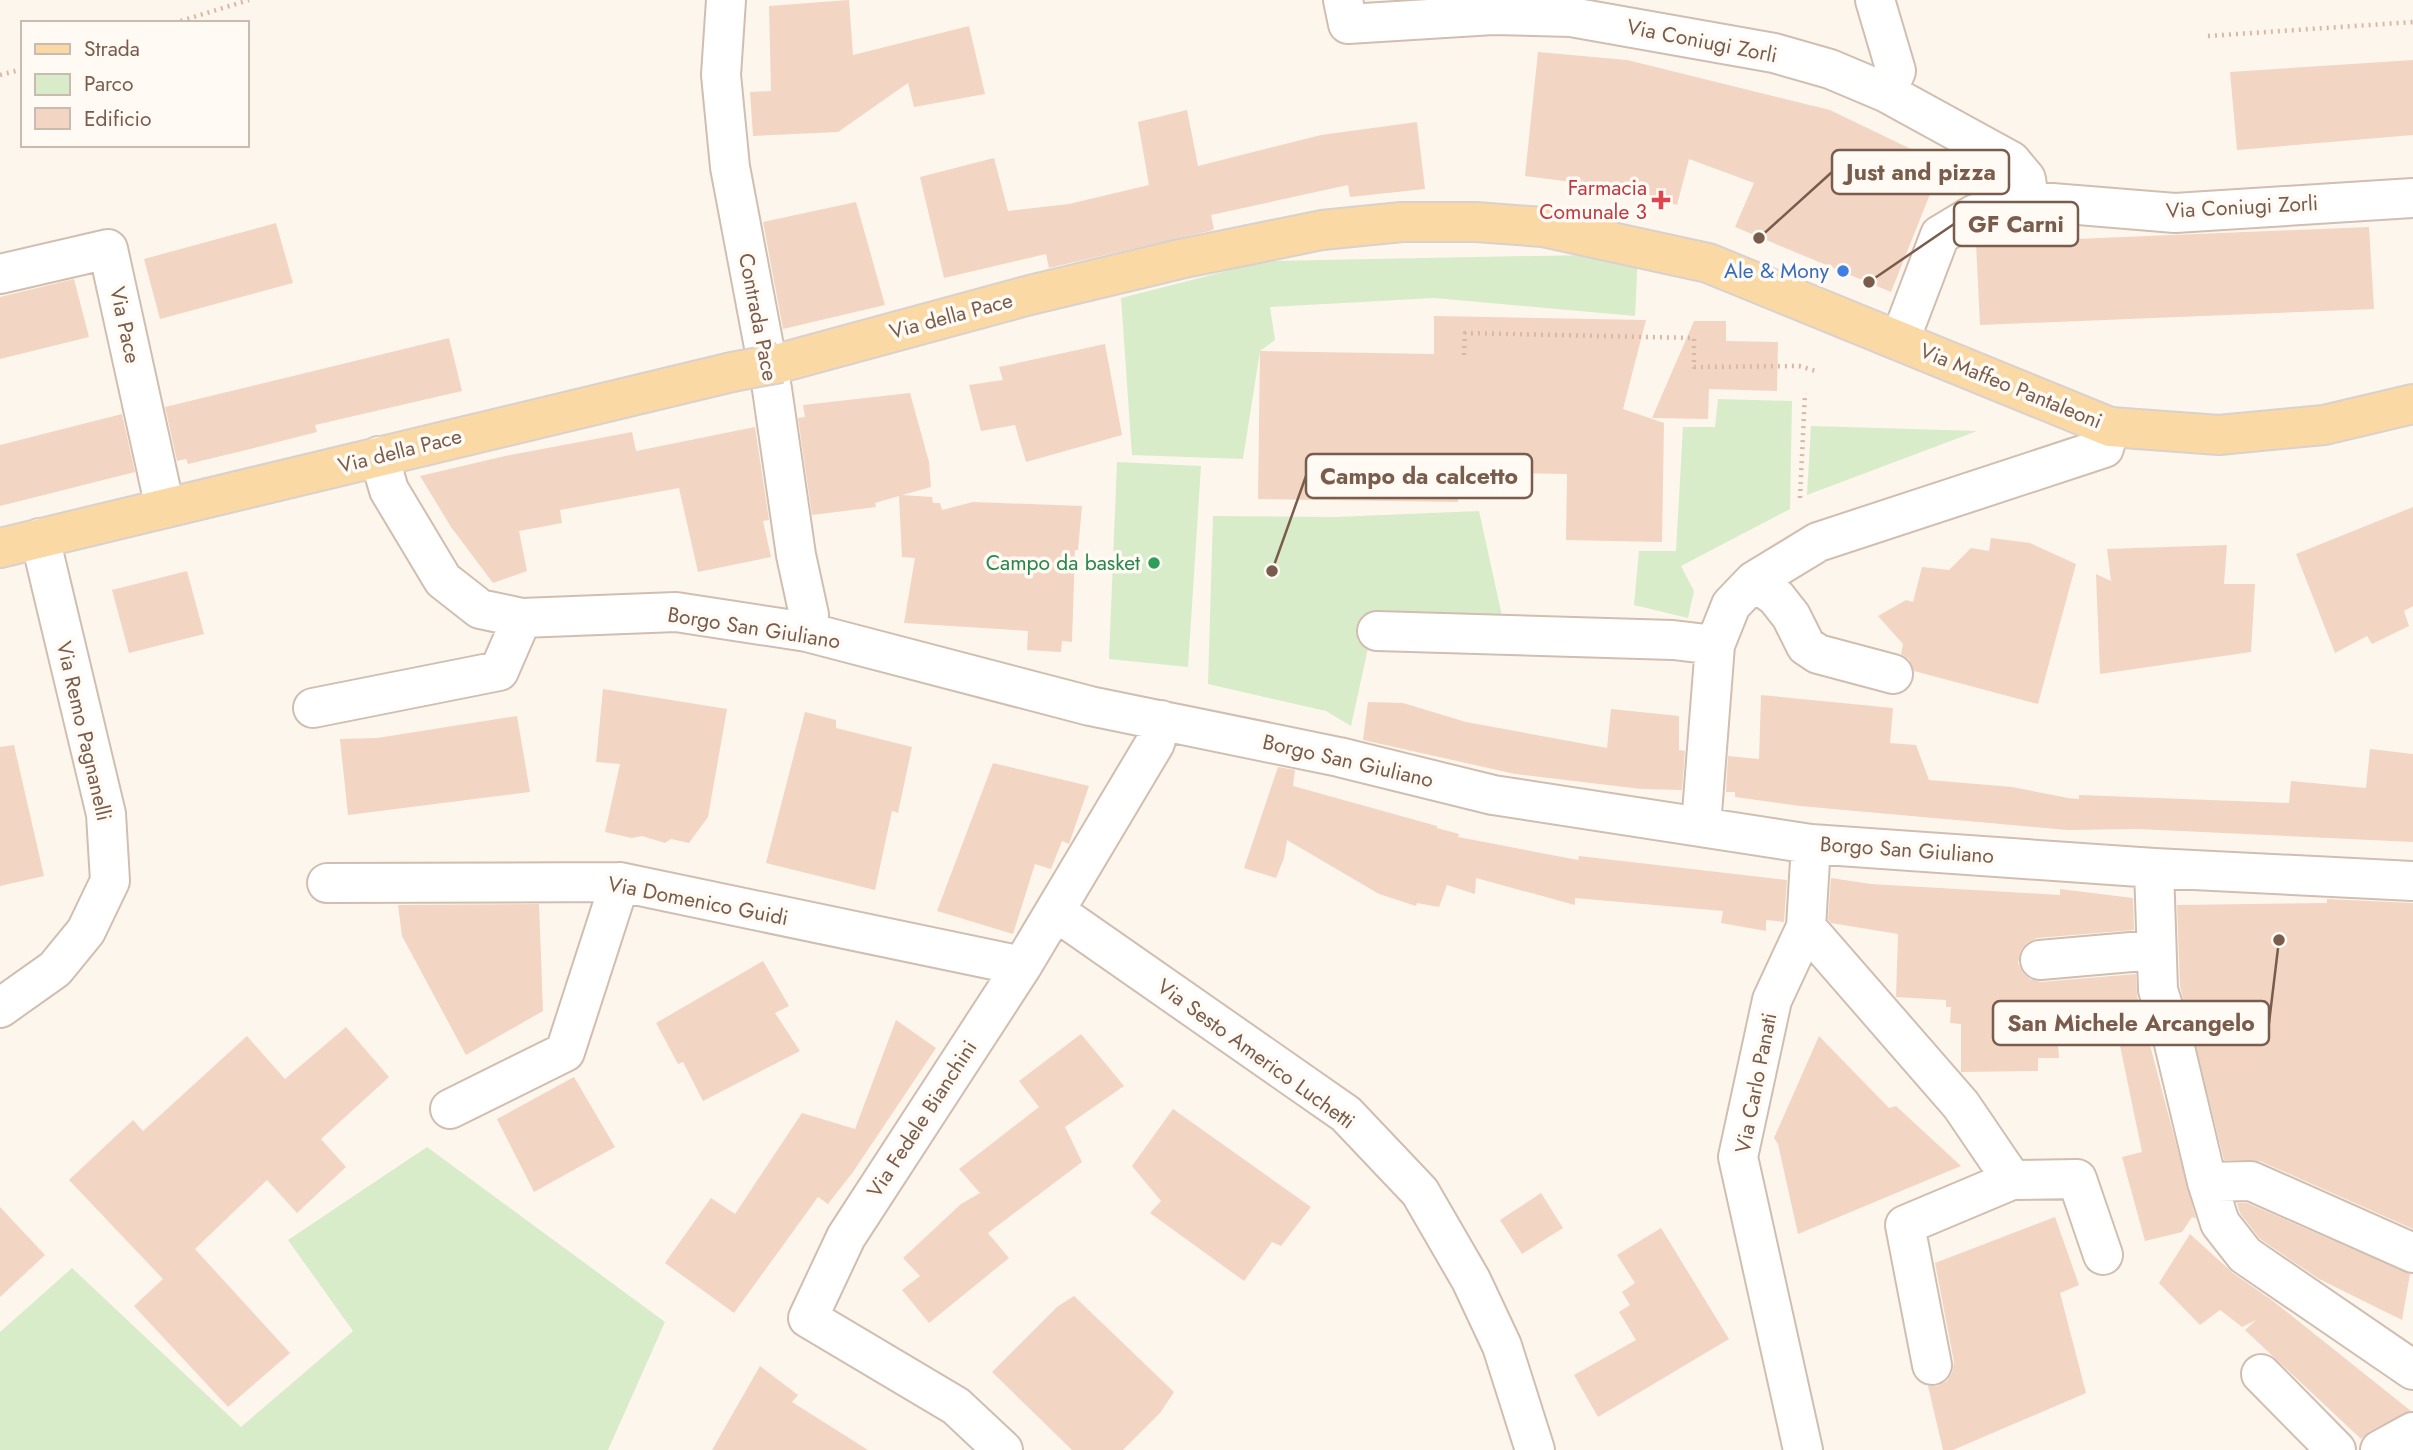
<svg xmlns="http://www.w3.org/2000/svg" width="2413" height="1450" font-family="Jost,sans-serif">
<style>
.green{fill:#d8ecc9}
.building{fill:#f3d5c3}
.lines{fill:none;stroke-linecap:round;stroke-linejoin:round}
.minor-casing{stroke:#d1beb0;stroke-width:42}
.major-casing{stroke:#dad1cd;stroke-width:42}
.path{stroke:#d9b8a5;stroke-width:4.5;stroke-dasharray:2 5;stroke-linecap:butt}
.minor{stroke:#fff;stroke-width:38}
.major{stroke:#fbd9a5;stroke-width:38}
.major-bridge-casing{stroke:#dad1cd;stroke-width:42;stroke-linecap:butt}
.major-bridge{stroke:#fbd9a5;stroke-width:38}
.health-dot{fill:#e0444e;stroke:#fffaf3;stroke-width:2.5}
.shop-dot{fill:#3f7fe0;stroke:#fffaf3;stroke-width:2.5}
.leisure-dot{fill:#2e9e5b;stroke:#fffaf3;stroke-width:2.5}
.labels{text-anchor:middle;dominant-baseline:central;stroke-width:7;stroke-linejoin:round;paint-order:stroke}
.street-label{font-size:21px;fill:#7a5c4d;stroke:#fffaf3}
.health-label{font-size:21px;fill:#be3a42;stroke:#fffaf3;text-anchor:end}
.shop-label{font-size:21px;fill:#366cbe;stroke:#fffaf3;text-anchor:end}
.leisure-label{font-size:21px;fill:#27864d;stroke:#fffaf3;text-anchor:end}
.leader{fill:none;stroke:#7a5c4d;stroke-width:2.5}
.callout-dot{fill:#7a5c4d;stroke:#fffaf3;stroke-width:2.5}
.callout{fill:#fffaf3;stroke:#7a5c4d;stroke-width:2.5}
.callout-label{font-size:23px;text-anchor:middle;font-weight:bold;fill:#7a5c4d}
</style>
<rect width="100%" height="100%" fill="#fdf6ec"/>
<!-- green -->
<path class="green" d="M1638,254l-3,62 -201,-18 -164,9 5,33 -15,11 -17,108 -111,-4 -11,-157 145,-37z
M1718,399l74,2 -2,108 -109,57 13,25 -6,27 -54,-13 5,-54h37l7,-124h32z
M1811,426l166,5 -170,64z
M1117,462l84,4 -13,201 -79,-8z
M1479,511l23,105h-127l-24,110 -25,-15 -118,-27 5,-168 123,1z
M427,1147l238,175 -57,128h-608v-118l72,-64 169,159 112,-96 -65,-91z"/>
<!-- building -->
<path class="building" d="M849,0l4,55 116,-29 16,68 -71,13 -6,-24 -70,49 -85,4 -3,-44 21,-1 -2,-85z
M1538,52l89,8 203,50 112,54 -51,128 -156,-65 19,-44 -65,-24 -12,46 -59,-17 -93,-12z
M2413,60v75l-176,15 -7,-78z
M1187,110l11,56 123,-31 96,-13 8,67 -75,8 -2,-12 -137,30 3,14 -4,2 -161,37 -3,-14 -102,24 -24,-101 74,-19 14,53 61,-7 80,-19 -11,-63z
M856,202l29,103 -102,24 -20,-107z
M276,223l17,60 -133,36 -16,-60z
M2369,227l5,82 -394,16 -4,-82z
M74,279l15,58 -89,22v-62z
M1434,316l212,4 -23,89 41,14 -2,119 -96,-2 1,-66 -108,-2 -1,30 -200,-3 2,-148 174,3z
M1694,321h32v20l52,1 -1,49 -68,-2 -1,30 -56,-1z
M449,338l13,53 -147,34 2,7 -79,20 -50,12 -2,-5 -9,2 -12,-54z
M1105,344l17,91 -96,27 -11,-37 -34,6 -12,-46 34,-5 -4,-13z
M910,393l19,69 2,25 -29,8 30,2 1,6h7l2,7 31,-8 109,4 -4,44h-3l-3,92 -10,-1 -1,11 -34,-2 1,-19 -124,-8 11,-65 -13,-1 -3,-61 -24,7 1,4 -64,8 -14,-97 7,-1 -2,-12z
M122,414l13,58 -135,34v-61z
M755,427l14,93 -6,1 8,36 -73,15 -19,-84 -119,22 2,13 -43,8 8,40 -34,12 -42,-56 -31,-51 85,-20 127,-24 4,19z
M2413,507v99l-9,5 5,15 -37,18 -5,-8 -32,17 -39,-99z
M1991,538l39,5 46,21 -38,140 -124,-33 -5,-12 -8,-5 2,-10 -25,-28 28,-16 7,2 9,-35 27,3 22,-22 18,3z
M2227,545l-3,39h31l-4,68 -151,22 -4,-100 15,7 -4,-32z
M187,571l17,63 -75,19 -17,-63z
M603,689l124,20 -19,108 -19,26 -18,-4 -6,4 -23,-7 -10,2 -27,-6 15,-68 -24,-2z
M1761,695l132,13 -3,35 26,2 13,35 83,7 56,11 11,1v-4l210,8 2,-22 75,7 4,-39 43,5v88l-275,-13 -71,1 -267,-24 -65,-9v-5h-9l2,-36 31,3z
M1368,702l35,1 63,19 141,26 4,-39 68,7v34l6,1 -3,39 -41,-1 -126,-15 -152,-34z
M805,712l31,8v8l76,19 -14,66 -6,-2 -17,79 -109,-27z
M517,716l13,76 -182,23 -8,-76 37,-1z
M14,745l30,131 -44,10v-139z
M993,763l96,23 -20,58 -7,-3 -11,28 -16,-5 -22,70 -76,-23z
M1278,767l17,3 -2,16 144,40v2l22,6 -1,3 120,23 1,-4 208,24 -3,42 -18,-2v11l-45,-8 2,-12 -148,-13v7l-99,-27 -1,16 -28,-9 -8,22 -22,-4 -1,3 -37,-12 -92,-54 -3,18 -8,20 -32,-10z
M1831,878l40,6 189,11v-6l73,9 1,32 -97,8 -9,4 -7,8 -3,13 5,10 7,6 11,3 95,-8 1,22 59,223 -4,-2 -10,15 -37,9 -23,-84 20,-5 -24,-116 -60,9 1,13h-21v13l-77,1v-48l-11,-1 1,-16h-5v-7l-50,-3 2,-63 -67,-11 -3,-4z
M2327,899l86,4v326l-153,-68 -36,-1 -44,-174 -3,-81 150,-2z
M539,904l4,107 -77,44 -64,-119 -4,-31z
M763,961l26,45 -14,7 25,38 -97,50 -20,-39 -5,2 -22,-41z
M896,1020l40,28 -83,124 -25,32 -10,-7 -84,116 -69,-50 46,-65 24,16 67,-101 53,16z
M346,1027l43,50 -68,62 25,28 -49,46 -30,-33 -72,69 95,104 -62,54 -94,-101 29,-27 -94,-99 64,-60 10,11 104,-95 38,43z
M1081,1034l43,52 -59,41 17,35 -94,71 21,25 -80,65 -27,-33 18,-14 -17,-18 58,-54 19,-11 -21,-24 80,-62 -20,-26z
M1819,1036l70,72 7,-2 65,60 -163,68 -20,-90 -4,-6z
M574,1077l41,70 -81,45 -37,-73z
M1173,1109l138,98 -30,39 -9,-4 -28,39 -94,-68 11,-12 -29,-35z
M1541,1193l22,35 -41,26 -22,-34z
M2237,1203h10l163,71 -8,46 -83,-41 -59,-40 -20,-26z
M0,1207l45,48 -45,42z
M2055,1217l24,68 -19,8 26,100 -133,57h-10l-15,-64h9l10,-5 5,-8 2,-11 -19,-99z
M1661,1228l68,111 -131,78 -24,-42 62,-35 -17,-28 11,-7 -8,-13 13,-9 -18,-28z
M2190,1234l43,39 40,28 138,110 -41,20 -9,8 -116,-109 11,-10 -14,7 -22,-17 -20,15 -41,-42z
M1074,1296l100,96 -14,21 -37,37h-51l-80,-78 65,-65z
M760,1366l38,29 -6,7 76,48h-156z"/>
<g class="lines">
<defs>
<path id="minor" d="M726,0l-5,75 9,92 42,222 24,166 13,60 -2,17
M1343,0l5,24 145,-9 78,2 203,36 56,16 57,24 124,68 15,18 3,22
M1875,0l21,71 -9,22
M0,274l108,-25 57,259
M1900,340l40,-105 35,-21 54,-13 146,12 238,-15
M379,456l10,34 54,90 37,29 42,9 154,-6 131,20 283,74 249,51 154,38 318,49 343,24 259,13
M1754,581l22,16 15,19 15,30 12,8 75,20
M1377,631l296,9 42,5
M313,708l186,-37 23,-53
M1701,826l14,-181 16,-40 23,-24 64,-39 286,-94 6,-21
M2154,868l4,122 13,41 36,151 13,41 25,32 168,115
M327,883l293,-1 402,84
M1055,911l291,203 74,78 51,88 31,66 33,104
M1806,927l155,178 51,75 65,-1 26,76
M2040,960l114,-10
M0,1008l55,-39 31,-38 24,-50 -4,-67 -66,-276
M450,1109l115,-57 55,-170
M2207,1182l44,-1 162,72
M1932,1365l-27,-140 107,-45
M2261,1374l75,76
M1003,1450l-47,-44 -148,-88 38,-81 176,-271 133,-223 6,-23
M1803,1450l-65,-293 34,-157 34,-73 5,-83
M2380,1450l33,-18"/>
<path id="major" d="M780,363l250,-68 150,-36 142,-29 80,-8h74l67,5 165,36 402,164 109,8 105,-10 89,-21
M0,548l732,-176"/>
</defs>
<!-- minor casing -->
<use href="#minor" class="minor-casing"/>
<!-- major casing -->
<use href="#major" class="major-casing"/>
<!-- path -->
<path class="path" d="M174,23l75,-23
M2208,36l205,-14
M0,75l23,-6
M1464,355l1,-22 229,5v29l105,-1 17,5
M1800,498l5,-105"/>
<!-- minor -->
<use href="#minor" class="minor"/>
<!-- major -->
<use href="#major" class="major"/>
<defs>
<path id="major-bridge" d="M732,372l48,-9"/>
</defs>
<!-- major-bridge casing -->
<use href="#major-bridge" class="major-bridge-casing"/>
<!-- major-bridge -->
<use href="#major-bridge" class="major-bridge"/>
</g>
<!-- markers -->
<path class="health-dot" d="M1657.5 189.5h7v7h7v7h-7v7h-7v-7h-7v-7h7z"/>
<circle class="shop-dot" cx="1843" cy="271" r="7"/>
<circle class="leisure-dot" cx="1154" cy="563" r="7"/>
<g class="labels">
<!-- street labels -->
<g class="street-label">
<text transform="translate(1702 41) rotate(11)">Via Coniugi Zorli</text>
<text transform="translate(2242 207) rotate(-3)">Via Coniugi Zorli</text>
<text transform="translate(951 316) rotate(-15)">Via della Pace</text>
<text transform="translate(758 317) rotate(79)">Contrada Pace</text>
<text transform="translate(125 325) rotate(78)">Via Pace</text>
<text transform="translate(2011 386) rotate(22)">Via Maffeo Pantaleoni</text>
<text transform="translate(400 451) rotate(-14)">Via della Pace</text>
<text transform="translate(754 628) rotate(9)">Borgo San Giuliano</text>
<text transform="translate(84 731) rotate(77)">Via Remo Pagnanelli</text>
<text transform="translate(1348 761) rotate(13)">Borgo San Giuliano</text>
<text transform="translate(1907 850) rotate(4)">Borgo San Giuliano</text>
<text transform="translate(698 901) rotate(11)">Via Domenico Guidi</text>
<text transform="translate(1256 1054) rotate(36)">Via Sesto Americo Luchetti</text>
<text transform="translate(1756 1083) rotate(-79)">Via Carlo Panati</text>
<text transform="translate(922 1119) rotate(-57)">Via Fedele Bianchini</text>
</g>
<!-- health labels -->
<g class="health-label">
<text x="1647" y="188">Farmacia<tspan x="1647" dy="24">Comunale 3</tspan></text>
</g>
<!-- shop labels -->
<g class="shop-label">
<text x="1829" y="271">Ale &amp; Mony</text>
</g>
<!-- leisure labels -->
<g class="leisure-label">
<text x="1140" y="563">Campo da basket</text>
</g>
</g>
<!-- callouts -->
<path class="leader" d="M1759 238L1832 172M1869 282L1954 224M1272 571L1306 476M2279 940L2269 1023"/>
<g class="callout-dot">
<circle cx="1759" cy="238" r="7"/>
<circle cx="1869" cy="282" r="7"/>
<circle cx="1272" cy="571" r="7"/>
<circle cx="2279" cy="940" r="7"/>
</g>
<g class="callout">
<rect x="1832" y="150" width="177" height="44" rx="7"/>
<rect x="1954" y="202" width="124" height="44" rx="7"/>
<rect x="1306" y="454" width="226" height="44" rx="7"/>
<rect x="1993" y="1001" width="276" height="44" rx="7"/>
</g>
<g class="callout-label">
<text x="1921" y="180">Just and pizza</text>
<text x="2016" y="232">GF Carni</text>
<text x="1419" y="484">Campo da calcetto</text>
<text x="2131" y="1031">San Michele Arcangelo</text>
</g>
<!-- legend -->
<rect x="21" y="21" width="228" height="126" fill="#fffaf3" stroke="#cabbb1" stroke-width="2"/>
<rect x="35" y="44" width="35" height="10" fill="#fbd9a5" stroke="#cabbb1" stroke-width="2"/>
<text x="84" y="56" font-size="21" fill="#7a5c4d">Strada</text>
<rect x="35" y="74" width="35" height="21" fill="#d8ecc9" stroke="#cabbb1" stroke-width="2"/>
<text x="84" y="91" font-size="21" fill="#7a5c4d">Parco</text>
<rect x="35" y="108" width="35" height="21" fill="#f3d5c3" stroke="#cabbb1" stroke-width="2"/>
<text x="84" y="126" font-size="21" fill="#7a5c4d">Edificio</text>
</svg>
